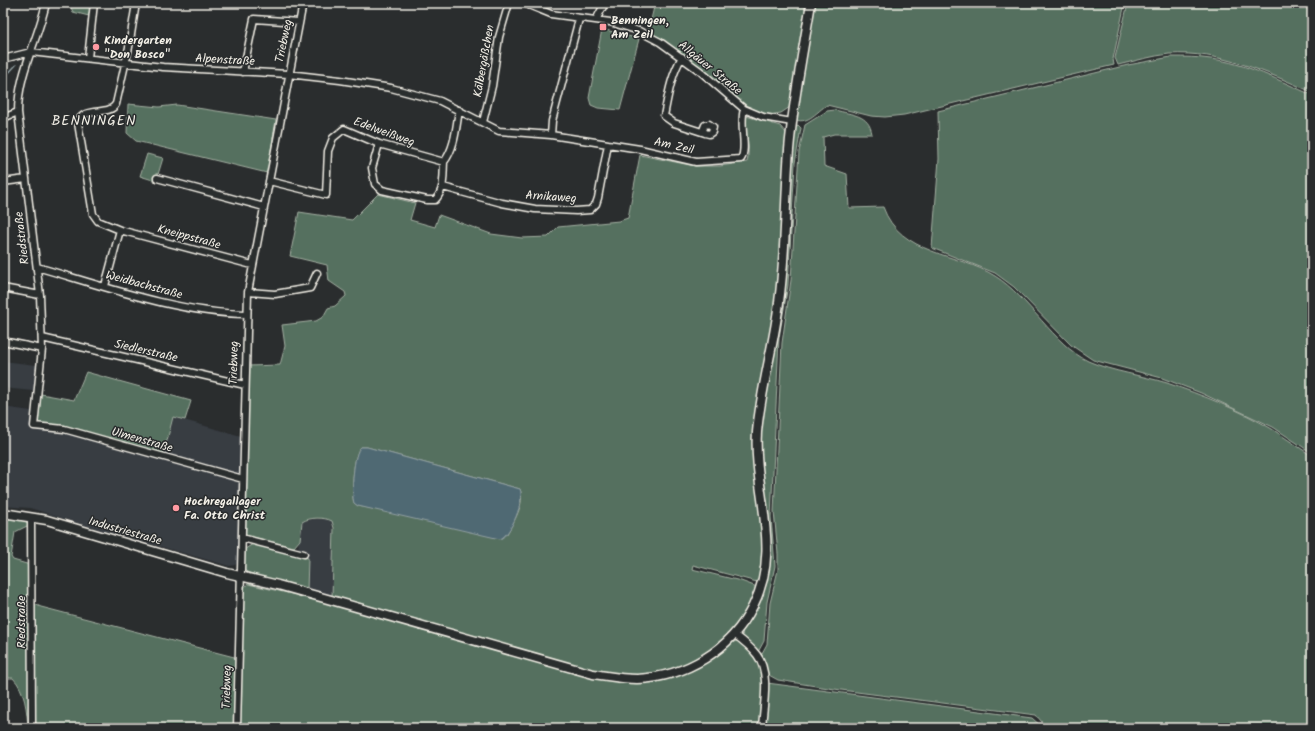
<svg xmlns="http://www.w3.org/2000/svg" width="1315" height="731" font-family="Kalam,sans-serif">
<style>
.built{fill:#373c42}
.green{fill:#55705e;stroke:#a4b0a3;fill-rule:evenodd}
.water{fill:#4f6973;stroke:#919fa2}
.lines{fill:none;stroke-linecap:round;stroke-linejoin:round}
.stream{stroke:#919fa2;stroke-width:1.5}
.minor-casing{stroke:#f4f1e8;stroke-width:9}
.tertiary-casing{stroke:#f4f1e8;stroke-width:11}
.minor{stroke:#2a2d2e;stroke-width:6}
.tertiary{stroke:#2a2d2e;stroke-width:8}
.poi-dot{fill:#ff9aa2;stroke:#2a2d2e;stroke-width:1.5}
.labels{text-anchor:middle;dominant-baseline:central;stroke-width:3;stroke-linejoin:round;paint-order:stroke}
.poi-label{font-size:12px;font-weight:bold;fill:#f4f1e8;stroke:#2a2d2e;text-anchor:start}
.street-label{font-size:12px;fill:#f4f1e8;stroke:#2a2d2e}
.quarter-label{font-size:14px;letter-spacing:1px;fill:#f4f1e8;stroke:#2a2d2e}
</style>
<rect width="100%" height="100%" fill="#2a2d2e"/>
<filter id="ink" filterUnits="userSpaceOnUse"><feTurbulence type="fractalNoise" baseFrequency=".025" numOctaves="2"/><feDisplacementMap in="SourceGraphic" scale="8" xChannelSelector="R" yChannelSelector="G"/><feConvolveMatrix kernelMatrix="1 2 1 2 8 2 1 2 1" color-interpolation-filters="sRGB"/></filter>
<g filter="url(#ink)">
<!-- built -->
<path class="built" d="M3,361l33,4 -3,26 -30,-3z
M3,407l28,4 -1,18 7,1v-3l24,3 101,30 11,-43 68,19 -3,126 -3,3 -6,1 -145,-41 -54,-17 -27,-2z
M313,519h15l4,2 2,14 -2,62 -25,-6 -10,-36 5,-33z"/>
<!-- green -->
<path class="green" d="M63,3h28l-2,13 -16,-4 -4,-9z
M655,3h153l-18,104 -9,6 -12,2 -21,-7 -67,-55 -33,-21z
M814,3h311l-12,56 1,6 -210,50 -19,2 -14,-1 -44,-11c-10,6 -18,19 -31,15v-3z
M1128,3h184v89c-46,-20 -91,-41 -143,-38 -17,2 -34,7 -51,11l-3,-7z
M602,29l37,10 -19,71 -22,-2 -7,-3 -2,-7z
M1171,57c14,0 27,0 40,2 35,4 69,22 101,36v358l-39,-26 -72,-34 -39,-15 -69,-18 -22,-15 -57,-58 -19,-14 -63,-25 7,-89 -1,-48 190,-46z
M128,104l31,3 18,-2 99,15 -9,53 -131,-32 -9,-8z
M835,110c17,5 34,4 37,24h-38l-11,3 1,29 23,8 2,34 34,-1c17,48 75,46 112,69 34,21 59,69 93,85 25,11 53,14 79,22 35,12 73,27 105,46 13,9 27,18 40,27v272h-265l-11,-13 -195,-25 -63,-10 -11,-6 -6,-19 6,-11 3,-41 8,-33v-16l-4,-43 8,-168 9,-63 8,-128 6,-27 22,-14z
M746,116l34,10 7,8 -9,155 -19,108 1,107 4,48 -5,28 -2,2 -64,-17 -1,4 49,12 16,6c-20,51 -63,86 -118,88 -20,1 -40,-3 -58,-7l-249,-71 2,-69 -2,-7c-8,-4 -22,-4 -30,1l-2,18 -6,7 -46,-11 -3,-2 3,-168 32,-1 5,-19 -3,-21 34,-4 7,-4 5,-9 7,-2 11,-10 -1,-4 -16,-11 -2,-16 -37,-9 9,-44 53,8 26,-26 37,9 -5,17 25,7 4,-12 52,19 31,4 26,-1 10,-10 61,-6 9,-3 12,-63 55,11h25l27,-4c4,-15 -2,-30 -2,-45zM361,447h6l153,42c6,14 -7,34 -13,45l-149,-28 -4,-3c-3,-8 -1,-51 7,-56z
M798,125l3,3 -6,35 -7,122 -9,53 -8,179 4,49 -8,36 -3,39 -6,11 -15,-15 -1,-6 24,-51 -6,-113 1,-42 17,-97 13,-172 4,-29z
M147,154l16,4 -7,23 -16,-5z
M86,372l105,29 -6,19 -12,-3 -11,43 -101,-30 -24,-3 4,-33 33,6z
M3,516l26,4v5l-14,7 -4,25 2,3 17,5v37l11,5 197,51 5,-70 5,-4 66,15 262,73 87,7 24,-7 46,-30 6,-1c31,17 22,57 21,87h-732c-1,-17 -3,-38 -15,-50h-10z
M253,544l55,14 -1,33 -58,-18 -5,-3 1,-21z
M767,683l265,35 11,10h-279z"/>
<!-- water -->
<path class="water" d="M361,447h6l153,42c5,11 -9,46 -20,50l-142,-33 -4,-3c-3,-8 -1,-51 7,-56z"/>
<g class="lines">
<!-- stream -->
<path class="stream" d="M3,79l13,-14"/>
<defs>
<path id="minor" d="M46,3c-8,37 -28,70 -28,109l22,183 2,54 -8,77 30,3 179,50
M524,3l27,11 59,8 29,9 21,11 40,29 44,38 19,8 29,5
M596,20l9,-17
M682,57c-11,18 -14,39 -18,59l10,7 31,10
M88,58l6,-55
M3,59l28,-7 132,15 125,7 52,6 51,8 49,13 59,30 52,4 57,9 32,5 56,13 45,-3c7,-11 -2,-33 3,-50
M243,72l11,-53 45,3
M3,118l15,-6
M483,122l9,-36 7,-49 10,-34
M709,124l4,3 -1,5 -3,2 -4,-1 -2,-3 2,-5z
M551,135l1,-14 27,-102
M379,144l-7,24 3,16 7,6 45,10h8c10,-10 8,-24 9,-38
M157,178l107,29
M269,181l57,14 2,-44 5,-13 11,-9 35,15 65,18c11,-14 12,-34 15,-52
M3,182l23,-3
M443,187l59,16 33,6 41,2 14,-1 6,-6 2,-6 10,-54
M120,230l132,35
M37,267c66,19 141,46 209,47
M105,286l15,-56 -22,-9 -5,-7 -15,-91c5,-18 31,-6 38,-19l13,-57 7,-44
M3,288l37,7
M248,292l27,2 35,-6 7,-15
M42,338l203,47
M3,341l39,8
M31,517l1,211
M242,538l62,16
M734,634c8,6 17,13 23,21 14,18 6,52 5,73
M237,728l11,-436 55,-289"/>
<path id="tertiary" d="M3,513l44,7 180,53 51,12 315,89c14,2 29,5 44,5 49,-2 94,-29 116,-73 30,-59 0,-114 4,-174 4,-44 17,-87 22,-130 7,-50 6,-102 10,-152 4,-49 14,-98 22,-147"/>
</defs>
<!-- minor casing -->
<use href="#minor" class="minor-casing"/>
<!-- tertiary casing -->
<use href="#tertiary" class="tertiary-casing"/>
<!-- minor -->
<use href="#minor" class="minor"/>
<!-- tertiary -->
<use href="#tertiary" class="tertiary"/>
</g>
</g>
<!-- markers -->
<g class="poi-dot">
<rect x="599" y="23" width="8" height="8" rx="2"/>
<circle cx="96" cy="47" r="4"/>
<circle cx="176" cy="508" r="4"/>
</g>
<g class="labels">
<!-- poi labels -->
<g class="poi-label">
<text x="611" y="20">Benningen,<tspan x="611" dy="14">Am Zeil</tspan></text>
<text x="104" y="40">Kindergarten<tspan x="104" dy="14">"Don Bosco"</tspan></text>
<text x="184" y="501">Hochregallager<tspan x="184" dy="14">Fa. Otto Christ</tspan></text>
</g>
<!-- street labels -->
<g class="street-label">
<text transform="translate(284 41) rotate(-78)">Triebweg</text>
<text transform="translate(225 60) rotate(3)">Alpenstraße</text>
<text transform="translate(484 61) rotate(-80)">Kälbergäßchen</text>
<text transform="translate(710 68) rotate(39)">Allgäuer Straße</text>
<text transform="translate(384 132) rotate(20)">Edelweißweg</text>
<text transform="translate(674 146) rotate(13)">Am Zeil</text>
<text transform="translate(551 197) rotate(4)">Arnikaweg</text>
<text transform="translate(189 237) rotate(15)">Kneippstraße</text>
<text transform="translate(22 238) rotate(-97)">Riedstraße</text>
<text transform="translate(144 285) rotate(15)">Weidbachstraße</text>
<text transform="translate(146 351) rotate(13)">Siedlerstraße</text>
<text transform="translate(234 363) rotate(-89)">Triebweg</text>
<text transform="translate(142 440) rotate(16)">Ulmenstraße</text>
<text transform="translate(125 531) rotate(16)">Industriestraße</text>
<text transform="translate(21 622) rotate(-90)">Riedstraße</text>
<text transform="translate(227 687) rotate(-89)">Triebweg</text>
</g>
<!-- quarter labels -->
<g class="quarter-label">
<text x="94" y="121">BENNINGEN</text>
</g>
</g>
<!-- margin -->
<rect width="1315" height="731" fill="none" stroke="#2a2d2e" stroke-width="16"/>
<rect x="8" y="8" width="1299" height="715" fill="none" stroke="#f4f1e8" stroke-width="1.5" filter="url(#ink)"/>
</svg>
